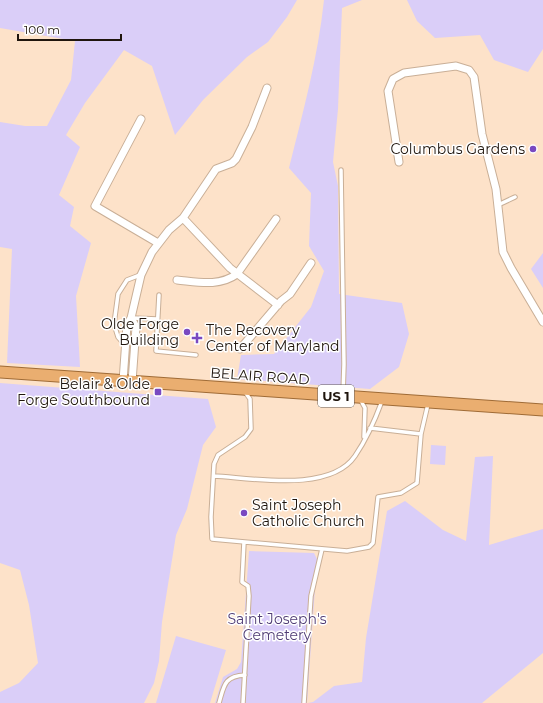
<svg xmlns="http://www.w3.org/2000/svg" width="543" height="703" font-family="Montserrat,sans-serif">
<style>
.green{fill:#dacef8}
.lines{fill:none;stroke-linecap:round;stroke-linejoin:round}
.service-casing{stroke:#c9af97;stroke-width:5.5}
.minor-casing{stroke:#c9af97;stroke-width:9}
.trunk-casing{stroke:#9f6b36;stroke-width:13}
.service{stroke:#fff;stroke-width:3.5}
.minor{stroke:#fff;stroke-width:7}
.trunk{stroke:#eaae70;stroke-width:11}
.poi-dot{fill:#7949c1;stroke:#fff;stroke-width:1.5}
.labels{text-anchor:middle;dominant-baseline:central;stroke-width:3;stroke-linejoin:round;paint-order:stroke}
.shield{fill:#fff;stroke:#625b56;stroke-width:1}
.shield-label{font-size:13px;font-weight:bold;fill:#1f150d}
.poi-label{font-size:14px;fill:#1f150d;stroke:#fff;text-anchor:end}
.street-label{font-size:14px;fill:#1f150d;stroke:#fff}
.park-label{font-size:14px;fill:#503c75;stroke:#fff}
</style>
<rect width="100%" height="100%" fill="#fde2c9"/>
<!-- green -->
<path class="green" d="M0,0h297l-10,17 -19,25 -21,15 -44,43 -28,35 -23,-69 -28,-16 -39,53 -19,32 14,12 -21,48 15,12 -4,19 21,17 -15,53 4,71 -73,-4 5,-114 -12,-2v-125l25,4h22l24,-46 4,-39 -75,-13z
M324,0h38l-20,8 -4,101 -5,53 5,24 1,108 63,9 7,31 -10,33 -29,22 -133,-10 4,-24 33,-1 37,-47 13,-36 -15,-25 2,-53 -22,-25c14,-56 29,-111 35,-168z
M407,0h136v49l-15,23 -34,-12 -14,-25 -45,3 -18,-17z
M543,253v35l-12,-19z
M0,383l208,16 8,28 -13,18 -16,64 -11,26 -14,87 -3,39 -5,22 -10,20h-144v-11l19,-9 19,-20 -9,-58 -9,-35 -20,-7z
M431,445l15,1 -1,19 -15,-1z
M493,456l-4,89 54,-16v124l-61,50h-174l5,-1 21,-16 28,-4 4,-44 21,-127 18,-10 38,29 23,11 9,-84z
M249,551l65,2 3,6 -10,144h-92l8,-26 14,-8 4,-7z
M176,636l50,14 -16,53h-54z"/>
<g class="lines">
<defs>
<path id="service" d="M341,170l3,194 -1,30
M498,205l17,-8
M159,295l-3,56 40,4
M132,318l25,1
M125,345l-7,-8 -4,-13 4,-30 9,-14 13,-5
M245,392l5,7 1,30 -6,8 -27,18 -4,9 -3,53 1,22 135,12 22,-4 4,-4 5,-46 23,-4 16,-10 4,-49 7,-30
M360,399l5,9 -1,29
M370,428l51,6
M214,476c38,2 116,17 141,-20 11,-16 20,-36 27,-55
M219,703c5,-17 5,-27 26,-28
M243,703l6,-107 -1,-10 -6,-4 2,-40
M304,703l7,-107 11,-47"/>
<path id="minor" d="M141,119l-46,87 63,37
M399,162l-11,-71 5,-12 11,-6 52,-7 13,4 5,7 8,57 14,55 7,63 8,16 32,54
M183,218l47,50 48,37
M177,280c21,2 42,7 60,-6l39,-55
M131,318l5,9 -4,55
M240,349l41,-48 9,-7 21,-31
M123,381l4,-56 4,-7 10,-43 11,-23 17,-22 14,-12 33,-49 16,-6 4,-4 16,-32 15,-39"/>
<path id="trunk" d="M0,372l543,38"/>
</defs>
<!-- service casing -->
<use href="#service" class="service-casing"/>
<!-- minor casing -->
<use href="#minor" class="minor-casing"/>
<!-- trunk casing -->
<use href="#trunk" class="trunk-casing"/>
<!-- service -->
<use href="#service" class="service"/>
<!-- minor -->
<use href="#minor" class="minor"/>
<!-- trunk -->
<use href="#trunk" class="trunk"/>
</g>
<!-- markers -->
<g class="poi-dot">
<circle cx="533" cy="149" r="4"/>
<circle cx="187" cy="332" r="4"/>
<path d="M195 332h4v4h4v4h-4v4h-4v-4h-4v-4h4z"/>
<rect x="154" y="388" width="8" height="8" rx="2"/>
<circle cx="244" cy="513" r="4"/>
</g>
<g class="labels">
<!-- shield labels -->
<rect class="shield" x="318" y="385" width="36" height="22" rx="3"/>
<g class="shield-label">
<text x="336" y="396">US 1</text>
</g>
<!-- poi labels -->
<g class="poi-label">
<text x="525" y="149">Columbus Gardens</text>
<text x="179" y="324">Olde Forge<tspan x="179" dy="16">Building</tspan></text>
<text x="206" y="330" text-anchor="start">The Recovery<tspan x="206" dy="16">Center of Maryland</tspan></text>
<text x="150" y="384">Belair &amp; Olde<tspan x="150" dy="16">Forge Southbound</tspan></text>
<text x="252" y="505" text-anchor="start">Saint Joseph<tspan x="252" dy="16">Catholic Church</tspan></text>
</g>
<!-- street labels -->
<g class="street-label">
<text transform="translate(260 376) rotate(4)">BELAIR ROAD</text>
</g>
<!-- park labels -->
<g class="park-label">
<text x="277" y="619">Saint Joseph's<tspan x="277" dy="16">Cemetery</tspan></text>
</g>
</g>
<!-- scale -->
<path d="M18 34v6h103v-6" fill="none" stroke="#1f150d" stroke-width="2"/>
<text x="24" y="34" font-size="12" fill="#1f150d" stroke="#ffffff" stroke-width="3" paint-order="stroke">100 m</text>
</svg>
